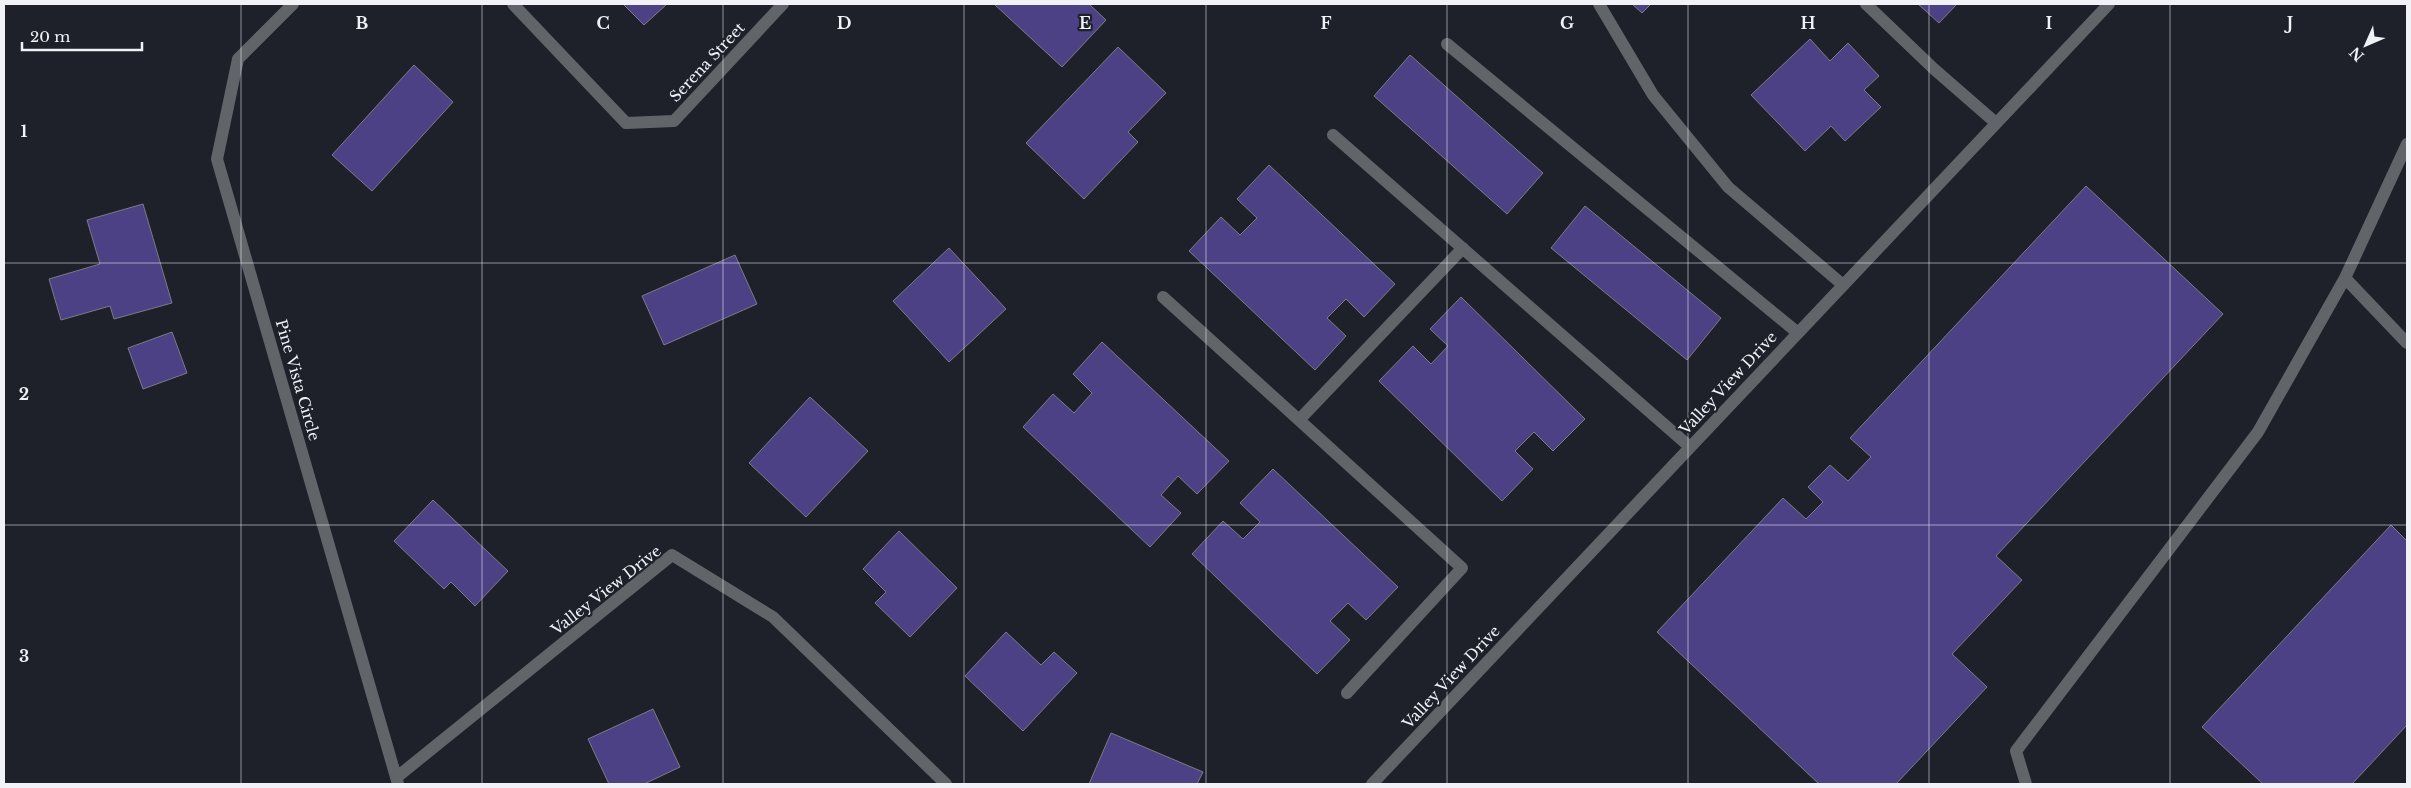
<svg xmlns="http://www.w3.org/2000/svg" width="2411" height="788" font-family="'Libre Baskerville',serif">
<style>
.building{fill:#4c4184;stroke:#7c7b87}
.lines{fill:none;stroke-linecap:round;stroke-linejoin:round}
.service{stroke:#616569;stroke-width:12}
.minor{stroke:#616569;stroke-width:12}
.grid{fill:none;stroke:#f0f2f8;stroke-width:1;stroke-opacity:0.55}
.labels{text-anchor:middle;dominant-baseline:central;stroke-width:4.5;stroke-linejoin:round;paint-order:stroke}
.street-label{font-size:15px;fill:#f0f2f8;stroke:#1e212a}
.grid-label{font-size:16px;text-anchor:middle;font-weight:bold;fill:#f0f2f8;stroke:#1e212a;stroke-width:4.5;stroke-linejoin:round;paint-order:stroke}
</style>
<rect width="100%" height="100%" fill="#1e212a"/>
<!-- building -->
<path class="building" d="M623,4h44l-23,21z
M994,4h95l17,16 -44,47z
M1632,4h19l-9,9z
M1918,4h39l-18,19z
M1810,39l20,22 18,-18 31,33 -15,14 17,17 -36,34 -14,-15 -26,25 -54,-56z
M1118,47l48,46 -38,39 10,10 -54,57 -58,-56z
M1410,55l133,118 -36,41 -133,-118z
M414,65l39,37 -81,89 -40,-36z
M1269,165l126,119 -31,33 -18,-18 -19,19 19,18 -31,34 -126,-119 32,-34 19,18 17,-17 -20,-19z
M2086,186l137,128 -227,242 26,24 -70,74 35,33 -91,97h-77l-162,-152 126,-134 23,21 17,-17 -15,-15 22,-22 18,16 23,-24 -21,-19z
M143,204l29,99 -58,16 -4,-13 -49,14 -12,-41 51,-15 -13,-44z
M1585,206l136,112 -34,42 -136,-112z
M949,248l57,61 -57,53 -56,-61z
M735,255l22,49 -93,41 -22,-49z
M1461,297l124,122 -32,32 -19,-19 -19,19 18,18 -31,32 -123,-120 34,-35 18,18 17,-18 -18,-17z
M172,332l15,41 -44,16 -15,-41z
M1102,342l127,119 -32,33 -19,-18 -17,19 20,18 -31,34 -127,-120 30,-33 21,19 18,-20 -19,-19z
M810,397l58,54 -62,66 -57,-54z
M1273,469l125,118 -32,33 -18,-17 -18,18 20,19 -33,34 -125,-120 31,-33 20,18 17,-17 -20,-19z
M433,500l75,71 -33,35 -24,-24 -7,7 -50,-48z
M2391,525l16,16v184l-55,59h-89l-61,-57z
M899,531l58,57 -47,49 -35,-34 11,-11 -23,-23z
M1006,632l35,33 13,-13 23,21 -54,58 -58,-55z
M653,709l27,58 -36,17h-35l-21,-45z
M1111,733l92,39 -6,12h-108z"/>
<g class="lines">
<!-- service -->
<path class="service" d="M1599,4l54,91 75,92 115,98
M1866,4l68,65 62,54
M1447,44l351,289
M1333,135l357,312
M2345,278l62,65
M1163,297l136,123
M1347,693l115,-125 -163,-148 164,-172
M2026,784l-10,-33 242,-319 87,-154 62,-134"/>
<!-- minor -->
<path class="minor" d="M293,4l-55,55 -21,100 181,625
M513,4l113,119 48,-2 109,-117
M397,777l275,-222 101,62 173,167
M1372,784l737,-780"/>
</g>
<!-- grid -->
<path class="grid" d="M241,4v780M482,4v780M723,4v780M964,4v780M1206,4v780M1447,4v780M1688,4v780M1929,4v780M2170,4v780M4,263h2403M4,525h2403"/>
<g class="labels">
<!-- street labels -->
<g class="street-label">
<text transform="translate(707 62) rotate(-47)">Serena Street</text>
<text transform="translate(298 380) rotate(74)">Pine Vista Circle</text>
<text transform="translate(1728 383) rotate(-47)">Valley View Drive</text>
<text transform="translate(606 590) rotate(-38)">Valley View Drive</text>
<text transform="translate(1451 677) rotate(-47)">Valley View Drive</text>
</g>
</g>
<g class="grid-label">
<text x="362" y="29">B</text>
<text x="603" y="29">C</text>
<text x="844" y="29">D</text>
<text x="1085" y="29">E</text>
<text x="1326" y="29">F</text>
<text x="1567" y="29">G</text>
<text x="1808" y="29">H</text>
<text x="2049" y="29">I</text>
<text x="2290" y="29">J</text>
<text x="24" y="137">1</text>
<text x="24" y="400">2</text>
<text x="24" y="662">3</text>
</g>
<!-- border -->
<rect width="2411" height="788" fill="none" stroke="#f0f2f8" stroke-width="10"/>
<!-- north arrow -->
<g transform="translate(2366 45) rotate(225)" stroke="#1e212a" stroke-width="4" paint-order="stroke">
<path d="M0-4L9 19L0 12L-9 19Z" fill="#f0f2f8"/>
<text y="-8" font-size="14" font-weight="bold" text-anchor="middle" fill="#f0f2f8">N</text>
</g>
<!-- scale -->
<path d="M22 42v8h120v-8" fill="none" stroke="#f0f2f8" stroke-width="2.5"/>
<text x="30" y="42" font-size="15" fill="#f0f2f8" stroke="#1e212a" stroke-width="4" paint-order="stroke">20 m</text>
</svg>
